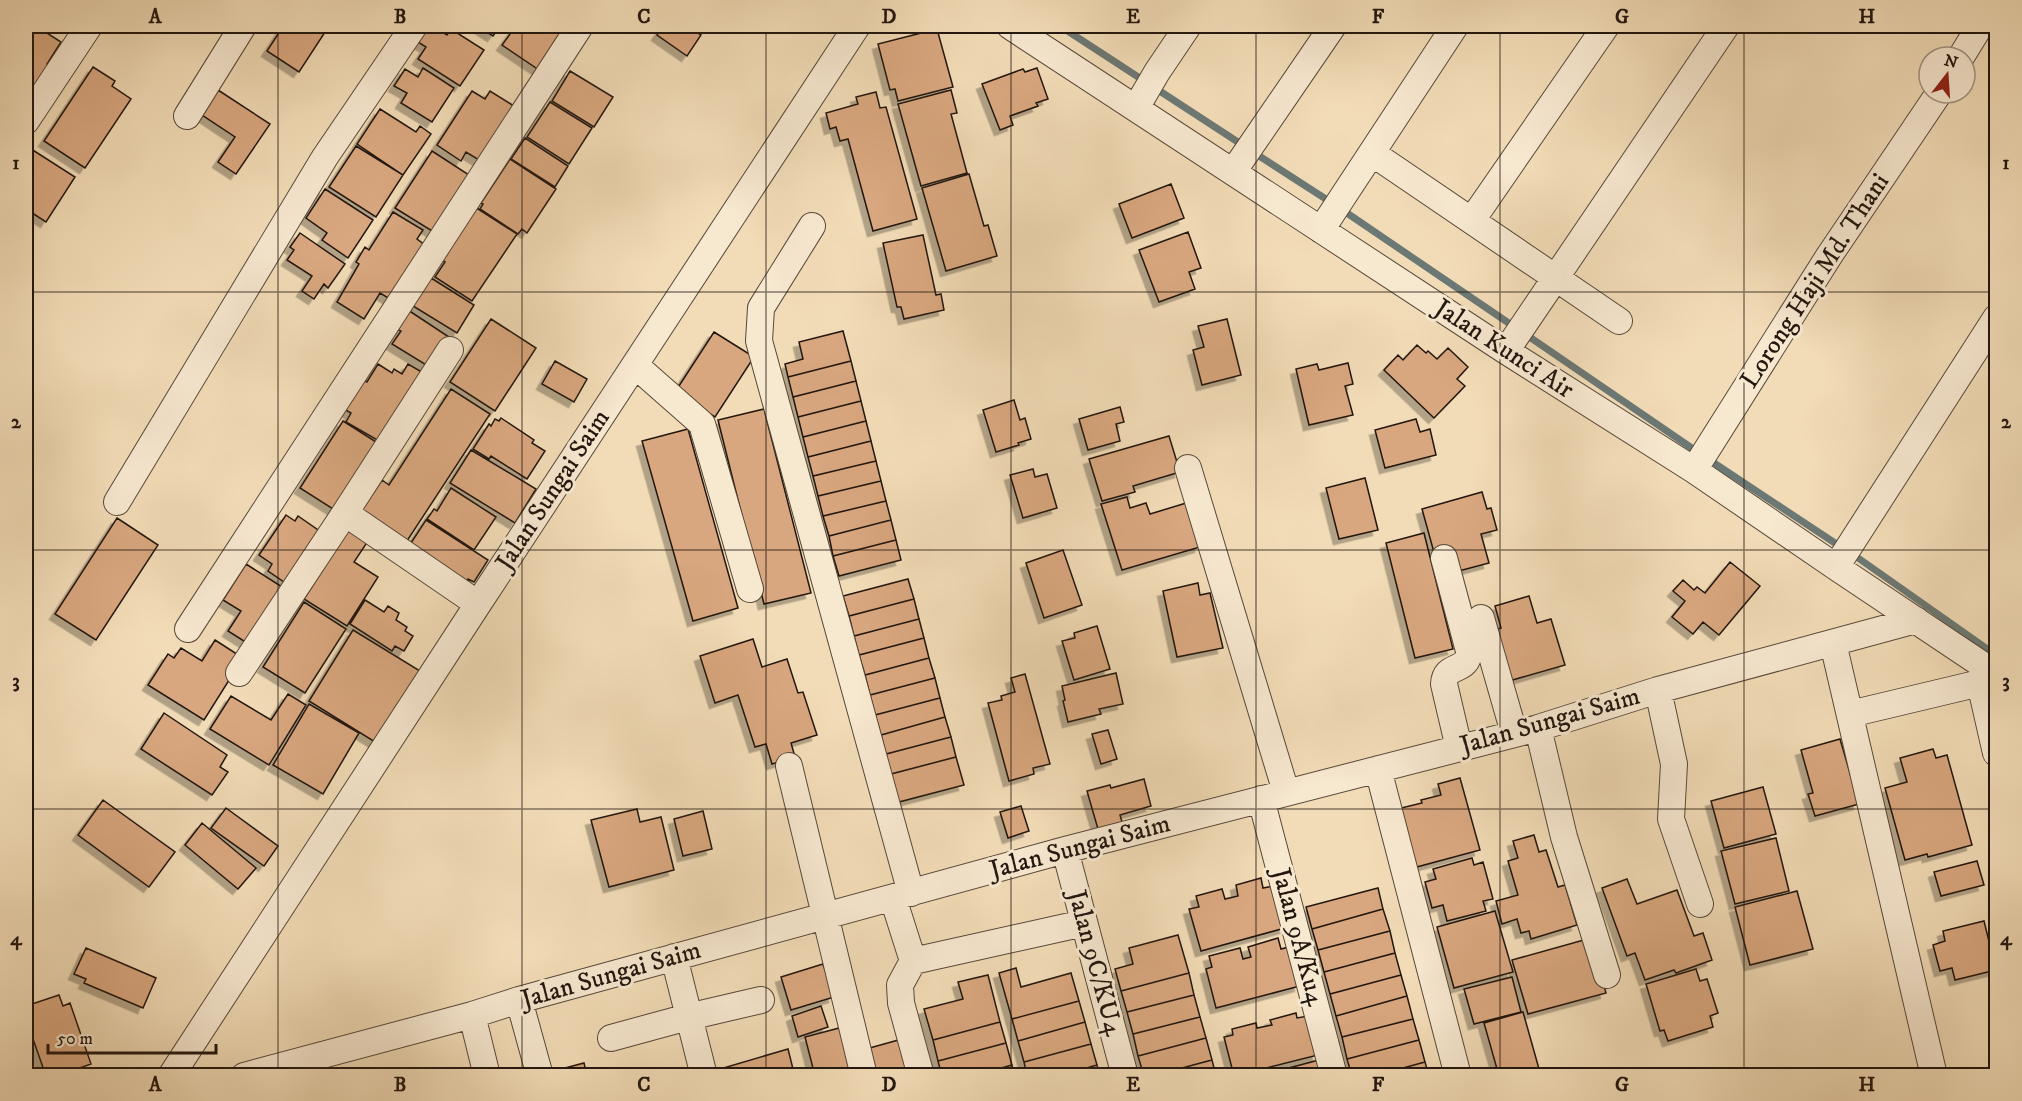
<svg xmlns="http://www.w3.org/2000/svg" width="2022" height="1101" font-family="'IM FELL DW Pica',serif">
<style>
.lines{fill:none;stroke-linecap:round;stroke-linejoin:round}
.stream{stroke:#6c7874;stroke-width:7}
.building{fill:#d9a77f;stroke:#22160f;stroke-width:1.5;filter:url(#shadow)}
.minor-casing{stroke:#564839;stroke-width:28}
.minor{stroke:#f7e8d0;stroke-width:26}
.grid{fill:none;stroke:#22160f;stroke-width:1.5;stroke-opacity:0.55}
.labels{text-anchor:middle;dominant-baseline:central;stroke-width:6;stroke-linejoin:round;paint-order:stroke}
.street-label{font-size:26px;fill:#22160f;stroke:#f7e8d0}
.neatline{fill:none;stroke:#22160f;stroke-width:2}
.grid-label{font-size:20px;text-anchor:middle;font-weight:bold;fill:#22160f}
</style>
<defs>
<filter id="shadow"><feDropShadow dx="-5.5" dy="5.5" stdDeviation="0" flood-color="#0004"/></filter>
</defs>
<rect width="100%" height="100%" fill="#f2dcb7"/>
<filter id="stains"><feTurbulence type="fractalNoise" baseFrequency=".00333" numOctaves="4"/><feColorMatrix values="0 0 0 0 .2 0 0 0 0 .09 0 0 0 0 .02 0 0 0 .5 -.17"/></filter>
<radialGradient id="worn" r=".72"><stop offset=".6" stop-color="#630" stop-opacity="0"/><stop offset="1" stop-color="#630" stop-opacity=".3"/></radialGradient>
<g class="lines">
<!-- stream -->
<path class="stream" d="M1060,26l184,120
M1253,152l79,51
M1341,209l175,119
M1525,334l174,119
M1708,459l133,88
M1851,553l145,102"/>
</g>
<!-- building -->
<path class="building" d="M29,26h7l25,16 -14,22 8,5 -29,34v-72z
M277,26h52l-30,46 -32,-21 15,-23z
M428,26h4l15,9 4,-6 33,21 -24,36 -42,-27 8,-12 -8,-5z
M477,26h23l-7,10z
M516,26h58l-32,46 -40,-27z
M663,26h24l14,9 -14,21 -30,-21z
M937,29l16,58 -55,14 -3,-12 -5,1 -12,-46z
M93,67l22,14 -3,5 19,13 -46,69 -41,-27z
M423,68l31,20 -22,34 -31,-19 6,-10 -13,-7 11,-17 13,8z
M1037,68l11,31 -12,4 2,3 -28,10 3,9 -13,5 -18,-46 41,-15 2,3z
M570,71l43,26 -19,30 -42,-26z
M218,90l52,34 -34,50 -18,-12 17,-25 -33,-22z
M951,90l6,23 -6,1 16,59 -46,13 -23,-82z
M472,91l13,8 5,-8 24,15 -35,54 -13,-8 -5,9 -24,-16z
M876,92l4,16 6,-1 31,112 -44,12 -25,-92 -8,2 -4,-14 -6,2 -4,-16 32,-9 -2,-7z
M550,102l42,26 -23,36 -42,-27z
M380,109l36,23 4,-6 11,8 -28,41 -46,-31z
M525,138l43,28 -13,21 -44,-28z
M356,146l47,29 -27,42 -47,-30z
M28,147l47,30 -29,45 -20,-13v-58z
M432,151l37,24 -37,56 -37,-23z
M510,159l46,30 -29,44 -5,-4 -4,5 -38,-25 3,-5 -2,-1z
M969,174l15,52 4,-1 9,31 -51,15 -24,-83z
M1171,184l13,34 -52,20 -13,-34z
M325,189l48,31 -25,38 -26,-18 5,-7 -21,-15z
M475,207l42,27 -45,67 -37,-24 10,-15 -5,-3z
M393,212l30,18 -6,9 8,6 -35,54 -10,-6 -16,26 -27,-17 22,-38 -3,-2 9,-15 4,3z
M1188,232l13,36 -12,4 6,17 -36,13 -20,-52z
M300,233l45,31 -17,24 -4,-4 -10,15 -12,-8 10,-15 -25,-16 7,-10 -4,-3z
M923,235l13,60 5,-1 3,16 -40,9 -3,-12h-4l-14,-64z
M431,278l43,27 -17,28 -44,-27z
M408,310l47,31 -19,30 -44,-27 9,-13 -5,-2z
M491,319l45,29 -41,63 -45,-29z
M1227,319l14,56 -39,10 -9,-35 11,-3 -6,-21z
M843,331l8,30 -63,16 -3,-13 18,-5 -4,-17z
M714,332l40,25 -39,60 -40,-25z
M1417,345l9,8 2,-2 9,8 11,-11 20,19 -11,12 8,7 -31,32 -50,-48 14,-15 5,5z
M555,361l32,18 -13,23 -32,-18z
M851,361l5,20 -63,16 -5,-20z
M1348,363l5,21 -8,2 8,29 -44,10 -13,-56 21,-5 2,6z
M378,364l14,9 2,-4 8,5 6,-10 19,11 -41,70 -40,-23 5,-9 -7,-4 18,-30 5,3z
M856,381l5,20 -63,16 -5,-20z
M451,389l39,25 -85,130 -46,-30 23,-34 7,5z
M1014,400l6,20 5,-2 6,21 -13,4 1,2 -23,7 -13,-42z
M861,401l5,20 -63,16 -5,-20z
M1120,407l4,15 -8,2 4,17 -32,9 -9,-31z
M764,409l47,184 -47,11 -46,-184z
M501,418l33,22 -2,3 13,8 -18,28 -36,-23 -2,3 -16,-10 16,-25 2,2 4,-7 4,2z
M1416,419l4,13 10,-3 6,26 -51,13 -10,-38z
M343,421l41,26 -43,67 -41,-26z
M866,421l5,20 -63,16 -5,-20z
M688,429l50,179 -45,13 -51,-180z
M1169,436l11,36 -47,14 2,6 -33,9 -13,-42z
M871,441l5,20 -63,15 -5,-19z
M471,450l65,39 -21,34 -65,-40z
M876,461l5,20 -63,15 -5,-20z
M1033,469l2,8 12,-3 10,34 -34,10 -13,-43z
M1365,478l13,52 -39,9 -13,-51z
M881,481l5,20 -63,15 -5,-20z
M451,488l45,29 -22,33 -47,-31 7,-10 3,2z
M1482,492l5,17 4,-1 6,22 -16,4 8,29 -34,9 -17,-5 -16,-58z
M1127,497l3,11 16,-5 4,11 46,-14 4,47 -78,23 -21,-66z
M886,501l5,19 -62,16 -6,-20z
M286,515l9,6 3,-5 23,16 -34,52 -19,-13 4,-7 -13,-9z
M117,518l41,27 -62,95 -41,-26z
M426,520l62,40 -14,22 -6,-3 -4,6 -57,-36z
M891,520l5,20 -63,16 -4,-20z
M349,529l19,12 -14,21 24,15 -31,49 -43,-27z
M1424,533l29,116 -38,9 -29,-115z
M896,540l5,20 -62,16 -6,-20z
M1063,550l19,55 -38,13 -18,-55z
M1730,562l30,24 -41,49 -16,-13 -10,12 -21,-17 13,-16 -12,-10 10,-11 11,10 3,-3 8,6z
M246,564l44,28 -43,51 -19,-12 13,-20 -18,-11z
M908,579l6,20 -65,17 -6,-20z
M1198,583l2,12 10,-2 13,55 -46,9 -14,-66z
M1529,596l8,27 14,-4 14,46 -56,16 -15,-51 7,-2 -6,-22z
M914,599l5,20 -65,17 -5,-20z
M365,600l19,12 4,-6 11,7 -3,7 11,7 -2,4 8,5 -9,15 -9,-5 -3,5 -42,-27z
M304,602l42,27 -41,64 -42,-26z
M919,619l5,19 -65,17 -5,-19z
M1097,626l13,43 -36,11 -12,-39 13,-3 -1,-5z
M353,630l67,41 -45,71 -66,-41z
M924,638l5,20 -64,17 -6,-20z
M753,639l9,28 25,-8 11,34 5,-1 14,43 -26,8 4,14 -23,7 -6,-20 -11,3 -17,-52 -23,8 -15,-47z
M215,640l28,18 -39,62 -56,-35 20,-31 6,4 7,-10 21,13z
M929,658l6,20 -65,17 -5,-20z
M1116,673l7,31 -24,5 2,5 -33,8 -5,-21 2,-1 -3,-14z
M1025,674l25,90 -17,4 1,6 -25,7 -21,-78 14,-3 -1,-4 14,-4 -4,-14z
M935,678l5,20 -65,17 -5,-20z
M288,694l18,11 -37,60 -59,-36 21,-33 40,24z
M940,698l5,19 -64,18 -6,-20z
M309,704l50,29 -36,61 -50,-29z
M164,713l63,42 -7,12 8,5 -16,23 -71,-46z
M945,717l6,20 -65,17 -5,-19z
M1108,730l9,29 -16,5 -9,-30z
M951,737l5,20 -65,17 -5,-20z
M1840,739l19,65 -44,12 -7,-22 5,-1 -12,-43z
M1933,749l3,9 11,-3 25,90 -44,12 -1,-3 -22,6 -20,-72 22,-6 -7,-24z
M956,757l8,28 -65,17 -8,-28z
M1460,778l20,72 -67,18 -16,-59 25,-6 -1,-3 20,-5 -3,-11z
M1144,779l7,27 -31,9 4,14 -24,7 -13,-45 23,-6 1,3z
M1763,787l13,47 -52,14 -13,-47z
M103,800l72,52 -26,35 -71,-52z
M1021,806l8,25 -21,7 -8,-26z
M226,808l52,38 -14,20 -53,-38z
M637,809l3,13 21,-5 13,53 -65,17 -18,-67z
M703,811l9,38 -29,7 -9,-37z
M202,823l54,45 -18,21 -53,-44z
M1534,835l5,17 7,-2 12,37 7,-2 12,40 -46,14 -2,-8 -8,2 -4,-14 -15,5 -6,-23 22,-6 -10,-34 10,-3 -5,-17z
M1776,838l13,53 -54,13 -14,-53z
M1472,858l2,7 9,-3 10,37 -10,2 3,10 -39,10 -4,-16 -11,3 -7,-26 11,-3 -3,-10z
M1977,861l7,24 -43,11 -7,-24z
M1261,878l2,10 10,-2 12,42 -84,23 -12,-42 10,-2 -3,-11 26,-7 3,10 13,-3 -2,-11z
M1627,879l10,25 40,-14 17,46 9,-3 9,27 -36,13 -2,-3 -29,10 -10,-27 -8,3 -25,-68z
M1378,888l5,21 -71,20 -6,-22z
M1797,891l16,58 -63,16 -15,-58z
M1383,909l7,22 -72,19 -6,-21z
M1495,911l18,61 -59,16 -17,-61z
M1984,921l12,49 -41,10 -3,-12 -12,3 -7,-26 12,-4 -2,-10z
M1390,931l5,22 -71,19 -6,-22z
M1178,935l11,38 -68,18 -6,-22 18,-5 -4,-16z
M1278,938l3,11 8,-2 11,39 -84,22 -10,-39 6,-2 -3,-11 31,-8 3,11 8,-2 -3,-10z
M1591,938l15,55 -78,21 -16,-54z
M86,948l70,30 -13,30 -59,-25 2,-4 -12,-5z
M1395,953l6,22 -71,19 -6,-22z
M823,964l11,33 -43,13 -10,-33z
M1016,968l5,19 50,-14 8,28 -67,18 -13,-46z
M1696,969l4,12 7,-2 11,34 -8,3 3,11 -45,14 -4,-11 -4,1 -14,-47z
M1189,973l5,22 -67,17 -6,-21z
M988,975l12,47 -67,18 -9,-31 39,-10 -5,-17z
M1401,975l6,21 -71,20 -6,-22z
M1512,977l9,35 -47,12 -10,-35z
M59,995l4,11 7,-3 21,61 -34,12h-11l-20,-57v-13z
M1194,995l6,22 -67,17 -6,-22z
M1407,996l6,23 -71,18 -6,-21z
M1079,1001l6,21 -67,19 -6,-22z
M821,1006l7,21 -30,10 -6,-21z
M1523,1012l18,64h-42l-15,-53z
M1296,1013l1,5 11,-2 10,39 -84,21 -10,-39 9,-2 -1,-6 24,-6 1,5 15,-3 -2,-5z
M1200,1017l6,21 -68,18 -5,-22z
M1413,1019l6,21 -72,19 -5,-22z
M1000,1022l6,21 -68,18 -5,-21z
M1085,1022l6,22 -67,18 -6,-21z
M843,1027l13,49h-41l-10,-39z
M1206,1038l6,22 -60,16h-8l-6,-20z
M902,1039l11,37h-39l-8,-27z
M1419,1040l6,22 -51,14h-22l-5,-17z
M1006,1043l6,22 -39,11h-31l-4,-15z
M1091,1044l6,21 -38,11h-32l-3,-14z
M788,1049l5,20 -23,7h-48l-2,-7z
M1212,1060l4,16h-64z
M1319,1060l4,16h-65z
M1425,1062l4,14h-55z
M584,1063l3,13h-25l-1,-7z
M1012,1065l2,11h-41z
M1097,1065l3,11h-41z"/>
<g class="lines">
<defs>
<path id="minor" d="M1010,26l496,325 188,119 142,97 160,107
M1961,57l19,-31
M1136,108l21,-36 31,-46
M187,116l56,-90
M26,121l63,-95
M1372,153l247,168
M1233,172l100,-146
M1472,220l134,-194
M812,226l-51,82 -2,33 152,552
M1321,230l134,-204
M450,350l-105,163 133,91
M1506,351l220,-325
M635,365l67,59 48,165
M1188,468l98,324
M1694,470l135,-214 110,-163
M117,502l208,-345 89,-131
M1444,558l25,93c-1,23 -24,11 -25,33l15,64
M1836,567l160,-249
M1481,618l33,115
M188,629l392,-603
M1833,643l101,433
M1988,670l-8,13 16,70
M239,673l106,-160
M1658,690l16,74 -3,55 29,85
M1850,714l130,-31
M1538,728l26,109 43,138
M789,766l75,310
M1378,769l80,307
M1261,799l73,277
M1065,850l60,226
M893,898l20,63 -13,24 1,18 20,73
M674,957l30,119
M913,961l171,-38
M519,1000l21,76
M472,1015l15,61
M611,1038l77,-21 73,-17
M171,1076l307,-472 379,-578
M244,1076l228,-61 47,-15 546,-150 473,-122 120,-38 258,-70"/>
</defs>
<!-- minor casing -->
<use href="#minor" class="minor-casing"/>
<!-- minor -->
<use href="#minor" class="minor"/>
</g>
<!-- grid -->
<path class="grid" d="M278,26v1050M522,26v1050M766,26v1050M1011,26v1050M1256,26v1050M1500,26v1050M1744,26v1050M26,292h1970M26,550h1970M26,809h1970"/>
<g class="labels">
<!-- street labels -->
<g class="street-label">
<text transform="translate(1815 281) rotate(-57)">Lorong Haji Md. Thani</text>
<text transform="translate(1504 349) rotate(33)">Jalan Kunci Air</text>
<text transform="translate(553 490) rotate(-57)">Jalan Sungai Saim</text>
<text transform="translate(1550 721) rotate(-16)">Jalan Sungai Saim</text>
<text transform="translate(1080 847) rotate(-15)">Jalan Sungai Saim</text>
<text transform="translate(1298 937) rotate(75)">Jalan 9A/Ku4</text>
<text transform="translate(1095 963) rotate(75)">Jalan 9C/KU4</text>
<text transform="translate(611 975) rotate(-16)">Jalan Sungai Saim</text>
</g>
</g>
<!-- margin -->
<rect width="2022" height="1101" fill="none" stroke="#f2dcb7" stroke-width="66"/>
<!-- north arrow -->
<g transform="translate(1947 75) rotate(17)"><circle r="28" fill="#f7e8d0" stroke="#a29483" stroke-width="1.5"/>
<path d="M0-4.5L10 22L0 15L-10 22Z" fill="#8f2418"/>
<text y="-9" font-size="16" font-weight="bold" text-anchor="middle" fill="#22160f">N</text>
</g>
<!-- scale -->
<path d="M48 1044v9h168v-9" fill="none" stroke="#22160f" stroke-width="3"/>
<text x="57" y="1044" font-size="18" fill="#22160f" stroke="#f7e8d0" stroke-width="4.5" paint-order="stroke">50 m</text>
<rect x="33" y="33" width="1956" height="1035" class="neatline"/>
<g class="grid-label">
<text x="155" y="23">A</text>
<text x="400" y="23">B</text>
<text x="644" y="23">C</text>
<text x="889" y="23">D</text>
<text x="1133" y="23">E</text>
<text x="1378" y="23">F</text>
<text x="1622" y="23">G</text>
<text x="1867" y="23">H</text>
<text x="16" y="169">1</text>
<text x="2006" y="169">1</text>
<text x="16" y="428">2</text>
<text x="2006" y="428">2</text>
<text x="16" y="687">3</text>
<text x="2006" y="687">3</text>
<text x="16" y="945">4</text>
<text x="2006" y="945">4</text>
<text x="155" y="1091">A</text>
<text x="400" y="1091">B</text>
<text x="644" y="1091">C</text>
<text x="889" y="1091">D</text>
<text x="1133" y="1091">E</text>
<text x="1378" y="1091">F</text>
<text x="1622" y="1091">G</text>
<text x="1867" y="1091">H</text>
</g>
<rect width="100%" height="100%" filter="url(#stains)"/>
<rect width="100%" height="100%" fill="url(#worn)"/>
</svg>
